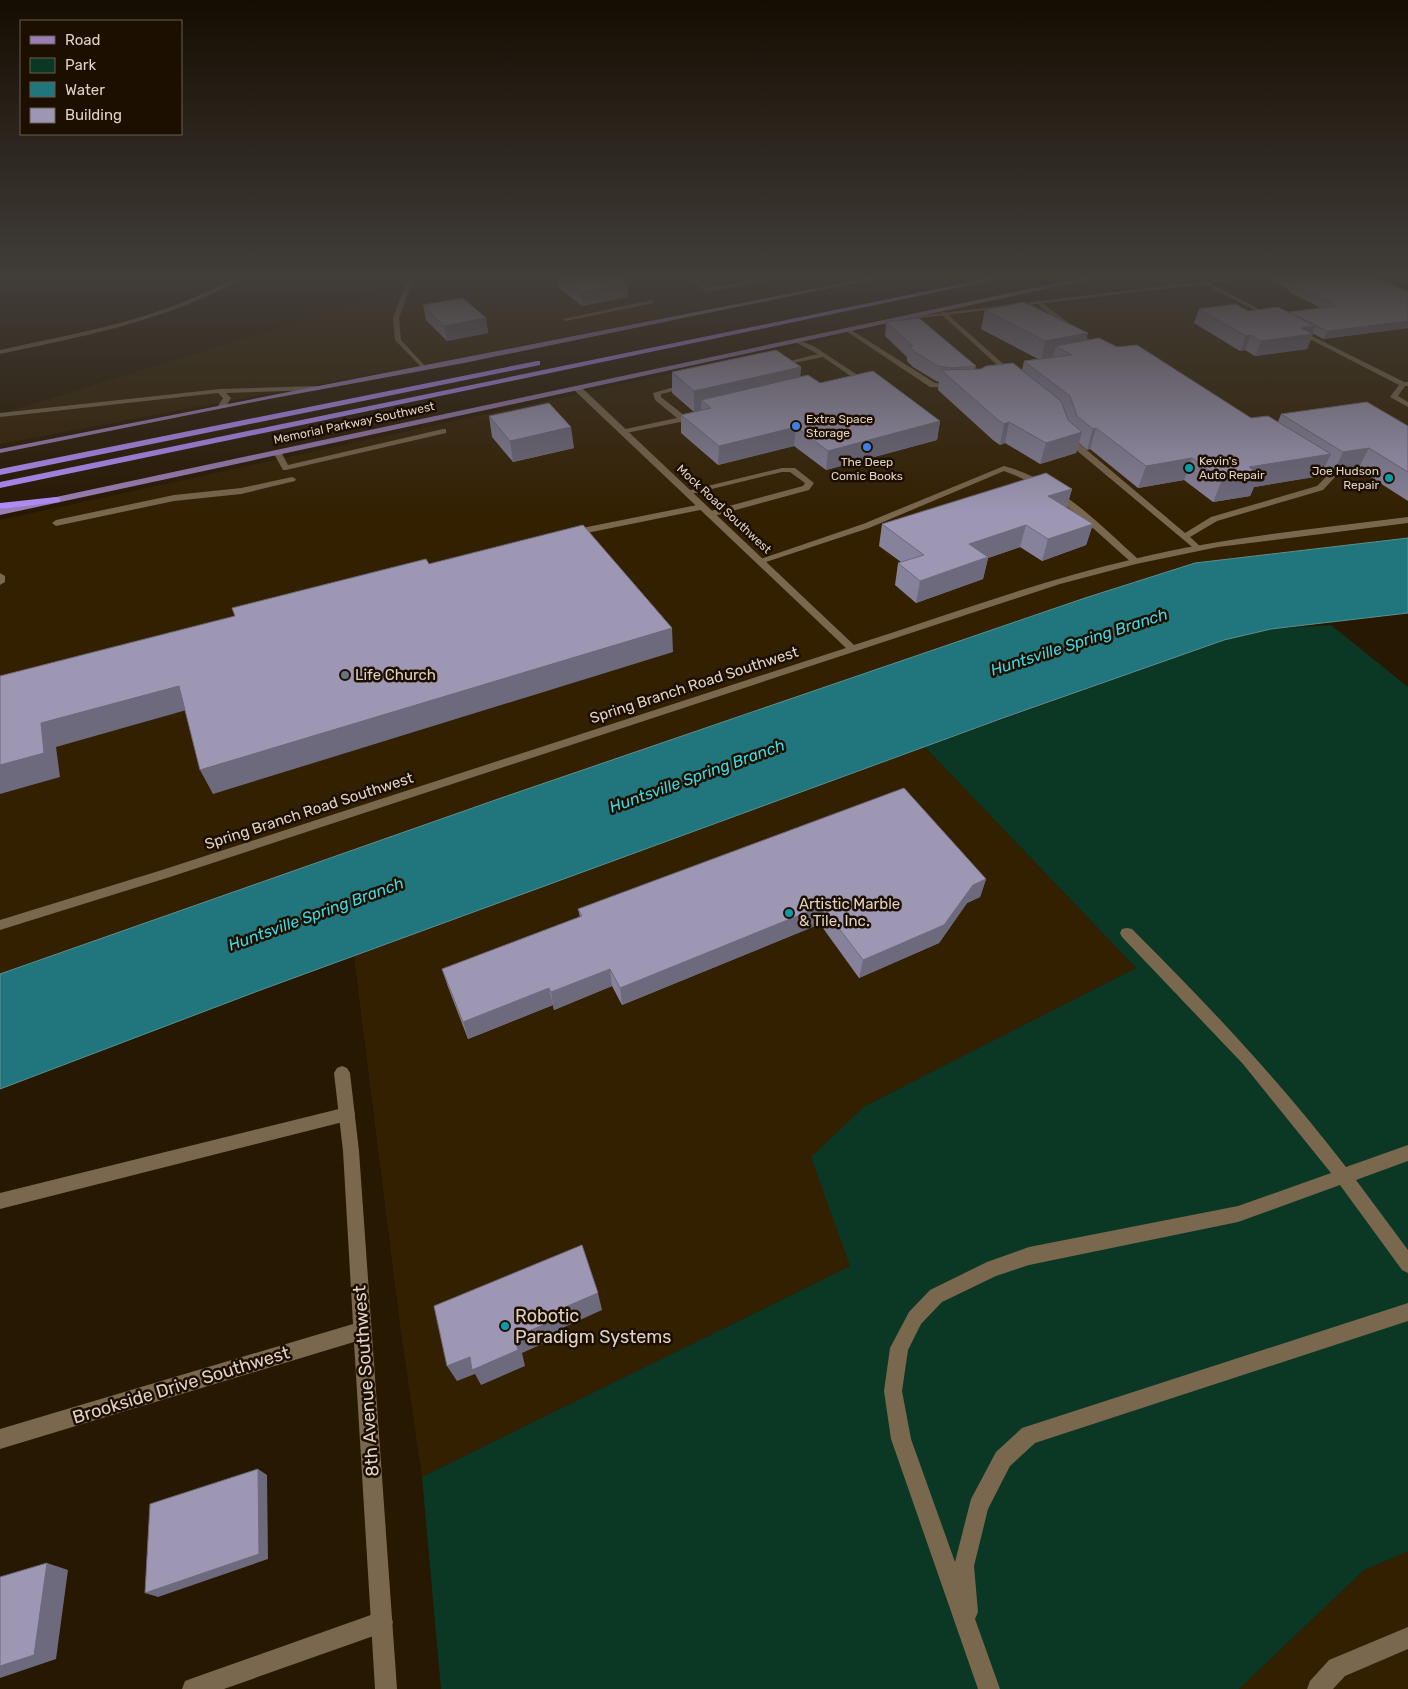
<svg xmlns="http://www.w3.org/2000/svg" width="1408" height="1689" font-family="Rubik,sans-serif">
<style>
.built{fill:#332001}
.green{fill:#0b3824}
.water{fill:#21757d;stroke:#5a9193}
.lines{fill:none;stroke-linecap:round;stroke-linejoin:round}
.service{fill:#79674e;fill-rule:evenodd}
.minor{fill:#79674e;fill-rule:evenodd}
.secondary{fill:#79674e;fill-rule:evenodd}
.primary{fill:#9b7eb6;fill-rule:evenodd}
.motorway{fill:#b28dfc;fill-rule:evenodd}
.wall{fill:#87829b}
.shaded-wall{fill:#6e6a7e}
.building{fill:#9d97b4;stroke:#6e6a7e}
.shop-dot{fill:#3f7fe0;stroke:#1d0f00;stroke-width:2}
.culture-dot{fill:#0f9aa8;stroke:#1d0f00;stroke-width:2}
.worship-dot{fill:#6b7280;stroke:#1d0f00;stroke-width:2}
.labels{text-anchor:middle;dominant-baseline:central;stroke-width:5;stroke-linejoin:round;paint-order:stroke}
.far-poi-label{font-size:12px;fill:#ded3c6;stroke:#1d0f00;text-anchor:start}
.far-street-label{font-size:12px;fill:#ded3c6;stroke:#1d0f00}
.poi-label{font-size:15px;fill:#ded3c6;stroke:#1d0f00;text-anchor:start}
.street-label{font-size:15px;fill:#ded3c6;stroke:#1d0f00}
.water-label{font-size:16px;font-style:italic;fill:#3adbe9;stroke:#1d0f00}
.near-poi-label{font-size:18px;fill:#ded3c6;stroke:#1d0f00;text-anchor:start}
.near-street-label{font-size:18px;fill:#ded3c6;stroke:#1d0f00}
</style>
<rect width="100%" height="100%" fill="#271802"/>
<!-- built -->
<path class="built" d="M371,277h494l-401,80 -464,87v-30l376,-116z
M1303,277h105v261l-29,2 -1379,434v-454l917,-200z
M925,747l211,221 -271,138 -15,160 -428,211 -21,-145 -47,-376z
M1408,1550v139h-169l125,-119z"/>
<!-- green -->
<path class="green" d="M1331,625l77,62v864l-44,19 -125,119h-798l-19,-212 428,-211 -39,-109 54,-51 271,-138 -211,-221 299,-107 47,-11z"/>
<!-- water -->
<path class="water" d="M1408,538v75l-137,16 -47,11 -221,78 -745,273 -258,98v-115l501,-176 584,-200 110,-35z"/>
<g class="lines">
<!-- service -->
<path class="service" d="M408,277h6l-15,41 2,22 25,27 1,1 -3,2 -29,-30 -2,-22z
M685,277h7l17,11 61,-11h13l-75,15z
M1396,277l12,2v4l-11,-5z
M1203,282h4l68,35 -5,1 -67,-34z
M652,300l2,3 -88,18 -3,-2z
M1036,301h4l63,49v2h-4l-63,-49z
M941,312h4l65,58 3,7h-4l-4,-5 -64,-58z
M848,328l87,55 19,1 4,2 -4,2 -24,-1 -84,-56 -1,-1z
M1294,329h4l106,53h4v4h-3l-7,10 10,6v5l-18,-10 9,-12 -105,-54z
M797,339l18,8 47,31 -16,3v-2l6,-2 -29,-20 -49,10v-2l44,-11 -23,-12v-2z
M688,383l4,2 -1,2 -30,7v3l24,19 12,-2 4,2 -1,2 -79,16v-4l56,-12 -22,-18 -2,-7z
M443,429h3v4l-160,37h-3l-10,-18 7,-2 8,15z
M1063,435h6l116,98 26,-16 106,-31 9,-9 -20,-12v-4h6l23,16 -12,13 -106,31 -27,16 12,11 -5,3 -134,-112z
M1004,466c54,14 94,57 134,93v4h-6c-40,-35 -77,-74 -128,-92l-135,57 -106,35 -3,1 -5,-3 108,-37z
M782,468h13l19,15 -5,7 -99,27 -3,-1v-4l96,-26 2,-3 -15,-11h-8l-95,23 -4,-3z
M292,477l4,2 -1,2 -54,13 -67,7 -118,25 -4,-3 4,-3 118,-25 67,-7z
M702,504l4,3 -1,2 -133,27 -4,-3 4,-3z
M0,573l5,3v6l-5,3z
M1127,928l5,1c76,76 149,153 214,238l62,-22v16l-52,19 52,70v23l-6,-3 -62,-85 -102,37 -209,43 -33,11 -54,26 -21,22 -13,26 -6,41 9,48 44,123 16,-63 25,-47 26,-24 386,-125v18l-373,122 -25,23 -22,43 -14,57 4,46 -3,7 25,70h-22l-87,-250 -7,-48 6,-43 19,-36 21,-22 57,-28 42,-15 209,-41 93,-33 -88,-109 -121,-127 -2,-4 2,-4z
M347,1107l6,2 2,5 -2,5 -6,2 -347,88v-16z
M382,1611l8,3 3,8 -3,8 -8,3 -158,56h-42l3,-8 8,-3z
M1408,1627v22l-63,27 -12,13h-26l3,-8 19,-21z"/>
<!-- minor -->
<path class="minor" d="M235,277h7c-10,9 -24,14 -37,20 -65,29 -135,42 -205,57v-4c67,-15 135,-26 197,-54 13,-6 26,-11 38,-19z
M1150,277h8l20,8 66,-8h18l-349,42 -3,-2 261,-32z
M317,386h3v4l-94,3 5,5 -6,10h-3l-4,-2 5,-8 -5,-5 -218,24v-4l220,-24z
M574,386h6l274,259c93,-30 185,-64 280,-86 90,-22 182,-30 274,-42v6l-190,24 -82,17 -76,20 -890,293 -170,53v-10l162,-50 684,-222 -272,-258z
M342,1066l5,2 3,5 9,78 38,538h-22l-21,-347 -354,107v-20l353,-105 -10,-173 -9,-78 3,-5z"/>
<!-- secondary -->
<path class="secondary" d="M1085,277h13l-15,3z"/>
<!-- primary -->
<path class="primary" d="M872,277h12l-420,86 -195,36 -269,54v-4c291,-58 582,-114 872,-172z
M1085,277l2,3 -1087,235v-6z"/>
<!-- motorway -->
<path class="motorway" d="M995,277h14l-1009,211v-6z
M1084,277h9l-8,4 -4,-2z
M537,361h3v4l-540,110v-6z
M56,497l4,1v4l-60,7v-6z"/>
</g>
<!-- wall -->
<path class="wall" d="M557,277h62l8,6 1,14 -46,9 -24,-19z
M1266,277h109l33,15v36l-85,11 -11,-6 1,1 -6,15 -52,7 -10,-6 -5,1 -46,-28 5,-14 90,4v-1l32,-4 -32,-16v-2z
M423,305l63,13 2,15 -41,8 -21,-21z
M985,310l101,31 165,77 27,4 3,-8 127,12v75l-50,-32 -25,4 -9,-5 -4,8 -66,11 -4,9 -37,6 -29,-22 -46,8 -48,-39 -3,1 -8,-7 -3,10 -36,11 -35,-21 -5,2 -6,-4 -56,-51 1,-8 -3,-1 -23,-14 -6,-6v-4l-22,-21 1,-14 90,44 -1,3 47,1 2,-9 14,-2 -57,-30z
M801,367l-1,10 140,44 -3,19 -111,30 -32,-24 -76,19 -37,-32v-18l13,-3 -22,-19v-21z
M489,416l85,32 -61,14 -21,-25z
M1072,489l-6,19 27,16 -7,21 -44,16 -22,-14 -32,11 -5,21 -67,24 -21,-18 3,-22 3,-1 -22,-16 3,-22z
M986,879l-6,18 -13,6 -28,40 -80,35 -39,-54 -198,81 -10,-19 -58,24 -1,-5 -85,34 -20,-52 -6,-18 138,-52 -2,-8z"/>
<!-- shaded-wall -->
<path class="shaded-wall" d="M714,277h14l-14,3z
M627,283l1,14 -46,9 -2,-14z
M486,318l2,15 -41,8 -3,-15z
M1408,321v7l-85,11 4,-8z
M1315,326l-8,23 -52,7 6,-15 40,-13z
M1088,333l-6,19 -26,-6 -3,12 -12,3 4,-20z
M1251,335l-6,15 -5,1 6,-15z
M801,367l-2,20 -98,13v10l-7,2v-21z
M940,421l-3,19 -111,30 2,-19z
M1009,422l-4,21 -5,2 4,-21z
M571,427l3,21 -61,14 -3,-21z
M796,427l-2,19 -76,19 1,-19z
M1096,428l-6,21 -3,1 6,-21z
M1082,432l-6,21 -36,11 6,-21z
M1369,448l-11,21 -25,4 10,-21z
M1331,454l-11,22 -66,11 -4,9 -37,6 9,-22 27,-13z
M1192,458l-8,22 -46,8 8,-22z
M1072,489l-6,21 -18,-14z
M1093,524l-7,21 -44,16 6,-22z
M1026,525l-6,22 -32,11 -5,21 -67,24 4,-22 49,-37z
M672,628l1,24 -460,142 -13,-24z
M179,686l11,23 -134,38 4,30 -60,17v-29l41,-42z
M986,879l-6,18 -13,6 -28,40 -80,35 4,-18 110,-75z
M822,906l-2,18 -198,81 -2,-17z
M610,969l2,17 -58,24 -3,-18z
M549,988l4,17 -85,34 -5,-17z
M598,1293l4,17 -42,19 2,6 -40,18 3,13 -44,19 -6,-11 -18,7 -10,-15 68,-29 39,-25z
M258,1469l9,6 1,84 -110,38 -13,-4z
M47,1563l21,7 -12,89 -56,19v-12z"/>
<!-- building -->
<path class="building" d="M562,277h57l8,6 -47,9z
M1283,277h92l33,15v29l-81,10 -38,-19 48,-6 -45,-22h4z
M463,298l23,20 -42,8 -21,-21z
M1024,302l64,31 -43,8 -60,-31z
M1236,304l12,7 30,-4 37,19 -14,2 12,6 -52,7 -10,-6 -5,1 -47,-27z
M919,318l57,48 -24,2 -14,-2 -23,-14 -6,-6h4l-27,-24z
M1099,338l18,9 20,-2 114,73 17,-2 63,38 -82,13 10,7 -37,6 -30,-22 -46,8 -50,-38 -3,1 -16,-13 -7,-20 -46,-35 48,-6 -16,-9z
M776,350l25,17 -107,24 -22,-19z
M1013,363l48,38 7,19 14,12 -36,11 -37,-21 -5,2 -6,-4 -57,-50 40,-1 5,-3z
M873,371l67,50 -112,30 -32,-24 -77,19 -38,-31 30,-7 -10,-8 107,-25 12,8z
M1367,402l41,24v46l-39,-24 -26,4 -62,-38z
M549,403l22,24 -61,14 -21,-25z
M1046,473l26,16 -24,7 45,28 -45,15 -22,-14 -57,19 19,13 -68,24 -22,-18 26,-8 -42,-31z
M583,525l89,103 -472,142 -21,-84 -138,37 3,30 -44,12v-89l235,-60 -3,-8 194,-49 3,5z
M904,788l82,91 -13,6 -29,40 -81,35 -41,-54 -202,82 -10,-19 -59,23 -2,-4 -86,34 -21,-53 140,-53 -4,-7z
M582,1245l16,48 -44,19 3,7 -42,18 3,13 -46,20 -2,-13 -23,9 -13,-60z
M258,1469l1,85 -114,39 5,-89z
M47,1563l-13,92 -34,11v-89z"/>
<!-- sky -->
<linearGradient id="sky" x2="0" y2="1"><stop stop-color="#150d01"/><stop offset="0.54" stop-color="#413d39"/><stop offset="1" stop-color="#413d39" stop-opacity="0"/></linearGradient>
<rect width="1408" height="513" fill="url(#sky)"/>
<!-- markers -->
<g class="shop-dot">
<circle cx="796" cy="426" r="5"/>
<circle cx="867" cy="447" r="5"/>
</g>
<g class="culture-dot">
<circle cx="1189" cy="468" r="5"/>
<circle cx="1389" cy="478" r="5"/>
<circle cx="789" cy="913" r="5"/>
<circle cx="505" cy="1326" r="5"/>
</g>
<circle class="worship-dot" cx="345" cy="675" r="5"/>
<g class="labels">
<!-- far-poi labels -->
<g class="far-poi-label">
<text x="806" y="419">Extra Space<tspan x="806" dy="14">Storage</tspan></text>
<text x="1199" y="461">Kevin's<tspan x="1199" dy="14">Auto Repair</tspan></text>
<text x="867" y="462" text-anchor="middle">The Deep<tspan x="867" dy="14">Comic Books</tspan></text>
<text x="1379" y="471" text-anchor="end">Joe Hudson<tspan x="1379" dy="14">Repair</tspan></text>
</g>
<!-- far-street labels -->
<g class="far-street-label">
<text transform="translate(354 423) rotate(-12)">Memorial Parkway Southwest</text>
<text transform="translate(724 509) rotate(43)">Mock Road Southwest</text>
</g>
<!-- poi labels -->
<g class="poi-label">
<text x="355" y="675">Life Church</text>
<text x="799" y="904">Artistic Marble<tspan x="799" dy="17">&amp; Tile, Inc.</tspan></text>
</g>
<!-- street labels -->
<g class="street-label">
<text transform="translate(694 685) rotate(-18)">Spring Branch Road Southwest</text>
<text transform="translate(309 811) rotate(-18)">Spring Branch Road Southwest</text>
</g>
<!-- water labels -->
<g class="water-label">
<text transform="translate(1079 642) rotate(-18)">Huntsville Spring Branch</text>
<text transform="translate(697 776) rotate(-20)">Huntsville Spring Branch</text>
<text transform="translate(316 914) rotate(-20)">Huntsville Spring Branch</text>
</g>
<!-- near-poi labels -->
<g class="near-poi-label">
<text x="515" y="1316">Robotic<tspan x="515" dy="21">Paradigm Systems</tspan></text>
</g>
<!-- near-street labels -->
<g class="near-street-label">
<text transform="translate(366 1381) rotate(-94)">8th Avenue Southwest</text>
<text transform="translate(181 1385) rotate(-17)">Brookside Drive Southwest</text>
</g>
</g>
<!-- legend -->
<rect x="20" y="20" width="162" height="115" fill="#1d0f00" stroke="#6a5d4f"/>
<rect x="30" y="36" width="25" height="8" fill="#9b7eb6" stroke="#6a5d4f"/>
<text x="65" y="45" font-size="15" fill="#ded3c6">Road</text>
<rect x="30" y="58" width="25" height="15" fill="#0b3824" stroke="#6a5d4f"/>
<text x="65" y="70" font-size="15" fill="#ded3c6">Park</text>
<rect x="30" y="82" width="25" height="15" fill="#21757d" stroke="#6a5d4f"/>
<text x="65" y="95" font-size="15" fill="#ded3c6">Water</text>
<rect x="30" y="108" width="25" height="15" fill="#9d97b4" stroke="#6a5d4f"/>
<text x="65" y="120" font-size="15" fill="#ded3c6">Building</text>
</svg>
